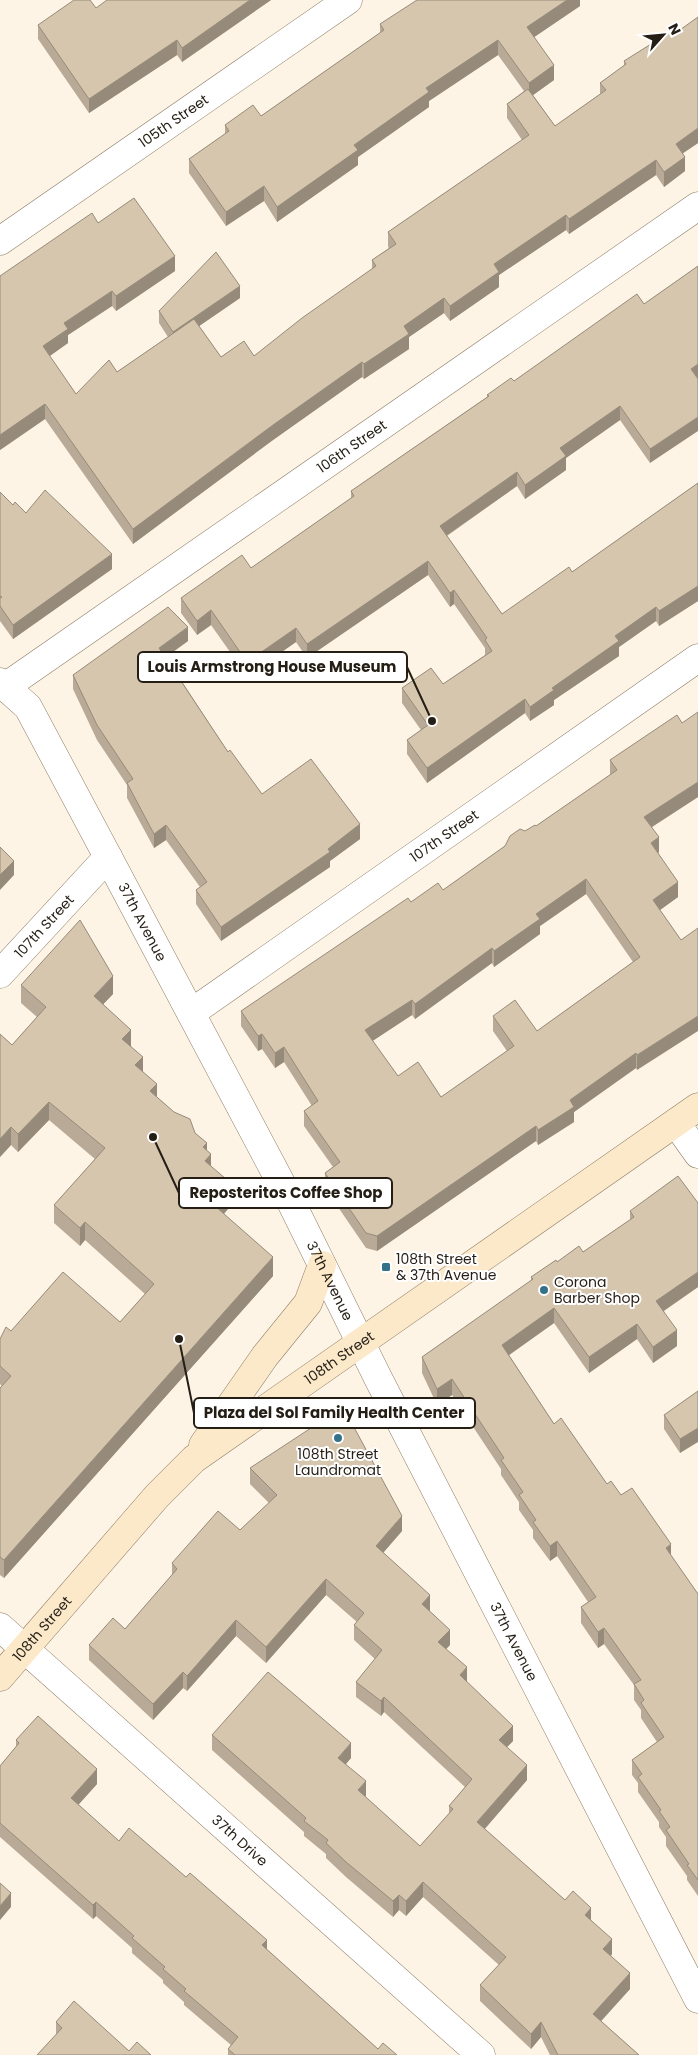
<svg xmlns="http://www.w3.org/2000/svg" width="698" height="2055" font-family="Poppins,sans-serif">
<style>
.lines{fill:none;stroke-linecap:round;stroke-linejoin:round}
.minor-casing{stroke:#8d7e68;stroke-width:29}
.secondary-casing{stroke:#8d7e68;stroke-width:29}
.minor{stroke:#fff;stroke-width:28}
.secondary{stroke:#fbe9ca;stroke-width:28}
.wall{fill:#b8aa96;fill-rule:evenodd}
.shaded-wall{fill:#968b7a}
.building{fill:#d6c6ae;stroke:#968b7a;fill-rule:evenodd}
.poi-dot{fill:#357189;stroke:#fff;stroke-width:2}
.labels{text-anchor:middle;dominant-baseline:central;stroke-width:4;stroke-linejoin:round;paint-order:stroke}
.street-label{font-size:14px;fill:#241e15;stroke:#fff}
.poi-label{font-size:14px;fill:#241e15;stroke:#fff;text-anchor:start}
.leader{fill:none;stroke:#241e15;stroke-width:2}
.callout-dot{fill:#241e15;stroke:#fff;stroke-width:2}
.callout{fill:#fff;stroke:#241e15;stroke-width:2}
.callout-label{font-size:15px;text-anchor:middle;font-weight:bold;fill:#241e15}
</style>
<rect width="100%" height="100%" fill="#fef4e5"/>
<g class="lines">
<defs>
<g id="minor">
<path id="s1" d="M0,241l348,-241"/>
<path id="s2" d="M0,682l28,25 80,150 182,343 89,180 319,619"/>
<path id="s3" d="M5,687l693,-481"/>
<path id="s4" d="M0,974l108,-117"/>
<path id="s5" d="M191,1013l507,-355"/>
<path d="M676,1123l22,31"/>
<path id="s6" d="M0,1627l481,428"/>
</g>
<g id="secondary">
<path d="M203,1445l62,-89 43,-53 14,-38"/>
<path id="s7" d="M0,1677l157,-181 37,-37 504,-352"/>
</g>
</defs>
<!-- minor casing -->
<use href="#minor" class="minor-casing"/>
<!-- secondary casing -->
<use href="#secondary" class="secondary-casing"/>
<!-- minor -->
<use href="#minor" class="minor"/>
<!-- secondary -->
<use href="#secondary" class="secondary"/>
</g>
<!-- wall -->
<path class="wall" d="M271,0l-89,62 -5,-7 -88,58 -51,-74v-14l58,-17z
M580,0v6l-46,31 20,43 -21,15 22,31 45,-32v-11l24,-17v-5l74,82 -15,10 2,18 -21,16 -8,-12 -87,59 -3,-4 -67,45v12l-49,34 -6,-8 -35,24v12l-45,30 -2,-2 -89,63 -140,104 -88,-125 -45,31v-174l98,-53 77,48 -59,40 -4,-5 -44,29v8l-19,13 27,38 41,-22 51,-35 -9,-14v-12l81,-13 -41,28 22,31 33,-1 118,-87v-9l17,-12 -1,-1v-15l134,-92 -15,-22v-14l17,-13 -26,-36 -69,46v6l-71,50v8l-81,57 -13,-21 -38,25 -37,-53v-14l36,-25v-9l36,-9 119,-83v-9z
M698,266l-48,197 -30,-43 -54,38v12l-41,29 -8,-13 -70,50 55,78 70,-42 126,-89v118l-39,25 -3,-5 -37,26v9l-65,44v5l-24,16 -5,-8 -98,70 -20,-29v-14l14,-10 -19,-27v-15l41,-4 42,-29v-7l-31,-44 -4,3 -22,-32 -121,83 -11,-16 -49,34 -36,-51 -14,10 -16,-22v-15l70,-30 100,-70v-7l136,-94v-2l27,-14 130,-77z
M0,492l13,13 99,64 -99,70 -13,-18z
M188,641l-22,16 62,95 34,42 98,45 -30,22v6l-109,74 -25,-37v-14l4,-3 -34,-47 -12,8 -27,-50v-13l-30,-45 -24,-51v-14z
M610,760l88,37 -46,30 7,25 -1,1 20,44 -18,13 -23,160 -1,-2 -62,44v10l-36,23 -2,-4 -159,110 -11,-3 -41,-60v-15l8,-6 -29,-41v-15l8,-5 -28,-44 -9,6 -13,-19 -4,2 -17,-25v-15l170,-109 32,-12 62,-44 20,-15 11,-5 74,-51zM586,894l47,68 -96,69 -44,-15v15l14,20 -66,46 -43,-21 -26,-35 40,-26 3,4 77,-56 2,4 46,-33v-8z
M21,985l92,9 -10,10 28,42 12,26 14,25 38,36 12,17 4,16 22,37 -9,11 49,62 -269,302 -4,-3v-187l2,-2 -2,-2v-45l11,-8 109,-9 25,-28 -60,-54 -5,6 -26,-23v-18l41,-46 -46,-39 -31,32 -7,-7 -11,12v-123l12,11 25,-28 -16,-14z
M630,1211l68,76 -34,24 13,35 -24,17 -16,-24 -48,34 -35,-50 -45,32 45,69 53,60 14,11 50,61 27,38v302l-11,-16v-4l-21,-30v-9l-7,-10v-5l-21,-30v-9l-6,-8v-15l25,-18 -16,-24v-8l-7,-10v-15l-30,-41 -6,4 -17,-25v-16l7,-5 -31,-46 -7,5 -17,-23v-8l-14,-20v-8l-18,-27v-6l-49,-74 -15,10 -15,-32v-16l109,-76v-4l26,-15 26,-10 47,-32z
M698,1391l-18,62 -16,-24v-14z
M250,1468l152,63 -19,22 47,58h-1l21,34 -4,4 21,33 46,59 -6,6 20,33 -43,49 81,71 26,20 21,34 -1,2 19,33 -29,32 38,34h-89l-9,-18 -10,12 -51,-48v-16l19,-20 -76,-68 -17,19 -7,-6 -6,7 -47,-40 -20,-19v-4l-22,-18v-4l-92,-82v-15l139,23 -5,6 19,33 55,49 29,-32v-8l16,-19 -81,-75 -3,4 -25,-19v-15l19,-23 -21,-19v-15l3,-3 -31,-27 -60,68 -30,-27 -49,55 -4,-3 -30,32 -64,-60v-15l36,-16 47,-54v-12l68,-33 29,-27 -19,-19z
M16,1740l81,44 -19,21 41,36 148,109 111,99 19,6h-169v-6l3,-4 -47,-40v-3l-21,-19v-3l-31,-27v-5l-36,-32 -3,3 -93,-82v-71l16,-19z
M56,2022l73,29 -92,4 19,-20z"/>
<!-- shaded-wall -->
<path class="shaded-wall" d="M250,0h21l-89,62v-14z
M567,0h13v6l-53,36v-15z
M177,40v15l-88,58v-14z
M498,40v15l-69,46v6l-71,50v8l-81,57v-15l149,-119z
M554,65v15l-25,18v-15z
M698,128v15l-22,15v-14z
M685,157v14l-21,16v-15z
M656,160v15l-87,59v-15z
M264,186v15l-38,25v-14z
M566,215v15l-67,45v12l-49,34v-15l44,-42z
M175,256v15l-59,40v-15z
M240,286v12l-67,46v-12z
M112,291v15l-44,29v8l-25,18v-15l21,-23z
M444,298v15l-35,24v12l-45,30v-15l40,-38z
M362,362v15l-89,63 -140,104v-15l140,-104z
M698,364v15l-7,-10z
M45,404v15l-45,31v-15z
M620,406v14l-54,38v12l-41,29v-14l35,-37z
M698,417v14l-48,32v-14z
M517,472v14l-77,54v-14z
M112,554v15l-99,70v-14z
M428,561v14l-121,83v-14z
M698,586v15l-39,25v-15z
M454,590v14l-4,3v-14z
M656,607v14l-37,26v9l-65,44v5l-24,16v-14l85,-71z
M211,610v15l-14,10v-14z
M188,627v14l-29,21v-14z
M296,628v14l-49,34v-14z
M525,699v14l-98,70v-15z
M698,782v15l-54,35v-15z
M360,824v15l-30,22v6l-109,74v-14z
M166,825v15l-12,8v-14z
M659,837v15l-8,6v-15z
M14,861v14l-14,15v-15z
M586,879v15l-46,32v8l-46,33v-16l42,-37z
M678,882v15l-25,18v-15z
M492,948v15l-77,56v-15z
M113,976v18l-19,20v-18z
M412,1000v15l-47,31v-16z
M698,1016v15l-61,39v-15z
M131,1030v18l-9,-9z
M262,1034v15l-4,2v-15z
M284,1047v15l-9,6v-15z
M636,1053v15l-62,44v10l-36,23v-15l32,-30z
M143,1057v18l-8,-10z
M157,1084v18l-7,-11z
M49,1102v18l-31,32v-18z
M536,1126v15l-159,110v-15z
M11,1127v18l-11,12v-18z
M207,1143v16l4,-5v18l-6,7 -2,-32z
M233,1185v18l-18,21v-18z
M85,1222v18l-5,6v-18z
M273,1257v19l-269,302v-18z
M698,1272v15l-42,29v-15z
M554,1308v15l-52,37v-15z
M637,1324v15l-48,34v-16z
M677,1330v16l-24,17v-16z
M452,1379v16l-15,10v-16z
M698,1428v14l-18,11v-14z
M402,1516v15l-26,30v-15z
M557,1541v15l-7,5v-15z
M671,1544v16l-5,-12z
M326,1579v16l-60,68v-16z
M430,1595v16l-8,9v-16z
M236,1620v16l-49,55v-15z
M604,1628v16l-6,4v-16z
M450,1630v15l-12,12v-15z
M467,1667v15l-7,-7z
M183,1672v16l-30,32v-16z
M384,1697v15l-3,4v-15z
M513,1726v15l-14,14v-15z
M351,1743v15l-13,15v-15z
M527,1765v15l-50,58v-16z
M97,1769v15l-26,29v-15z
M366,1781v15l-8,9v-15z
M423,1882v15l-17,19v-15z
M11,1893v14l-11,13v-14z
M399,1895v15l-6,7v-16z
M96,1902v14l-3,3v-14z
M591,1908v16l-6,-9z
M612,1939v15l-9,10v-15z
M267,1940v14l-5,-9z
M630,1973v16l-37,41v-16z
M541,2022v15l-10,12v-15z"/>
<!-- building -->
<path class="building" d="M74,0h16l6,8 11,-8h143l-68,48 -5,-8 -88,59 -51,-74z
M417,0h150l-40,27 27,38 -25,18 -31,-43 -72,48 3,4 -75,53 4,5 -81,57 -13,-21 -38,26 -37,-53 40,-28 -4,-6 28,-20 8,11 123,-86 -4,-6z
M698,17v111l-22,16 9,13 -21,15 -8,-12 -87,59 -3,-4 -72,49 5,8 -49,34 -6,-8 -40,28 5,8 -45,30 -2,-2 -89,63 -140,104 -88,-125 -45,31v-159l92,-63 6,10 36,-25 41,58 -59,40 -4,-5 -48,32 4,6 -25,17 33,48 33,-34 8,12 77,-53 27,38 23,-16 10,15 48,-38 74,-52 -4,-6 24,-16 -8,-12 141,-97 -22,-31 21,-15 27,37 51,-36 -6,-7 26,-19 -2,-3 51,-32 2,3z
M216,252l24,34 -67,46 -14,-21z
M698,266v98l-7,5 7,10v38l-48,32 -30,-43 -60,42 6,8 -41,29 -8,-13 -77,54 62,88 67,-47 3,5 126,-89v103l-39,25 -3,-4 -41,29 4,5 -67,47 2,2 -24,17 -5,-8 -98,69 -20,-28 21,-15 -26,-37 29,-20 12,16 49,-33 -7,-11 2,-2 -33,-48 -4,3 -22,-32 -121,83 -11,-16 -49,34 -36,-52 -14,11 -16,-23 61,-43 9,13 103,-72 -3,-5 138,-95 -2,-1 24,-17 3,3 123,-87 7,10z
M45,490l67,64 -99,71 -13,-19v-8l2,-1 -2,-1v-104l13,13 2,-3 11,11z
M168,607l20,20 -29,21 69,104 2,-2 32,44 49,-35 49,65 -32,25 2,3 -109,75 -25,-37 11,-8 -41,-57 -12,9 -27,-51 6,-4 -36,-54 -24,-50z
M698,712v70l-54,35 15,20 -8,6 27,39 -25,18 28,40 17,-12v88l-61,39 -1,-2 -66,47 4,7 -36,23 -2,-4 -159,110 -11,-3 -41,-60 15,-11 -36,-51 14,-10 -34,-54 -9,6 -13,-19 -4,2 -17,-25 167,-113 3,4 27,-19 5,7 62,-44 5,-10 10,-7 5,2 10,-6 1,1 81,-56 -7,-10 67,-45 5,8zM586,879l54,78 -103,74 -22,-31 -22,16 21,30 -73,51 -23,-35 -20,14 -33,-46 47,-30 3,4 77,-56 2,3 46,-32 -4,-5z
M0,847l14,14 -14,14z
M80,920l33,56 -19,20 37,34 -9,9 21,18 -8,8 22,19 -7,7 24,21 16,7 5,14 12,10 -4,4 8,7 -6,7 28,24 -18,21 58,51 -269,303 -4,-3v-169l11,-12 -11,-10v-27l6,-12 5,4 52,-59 57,50 34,-38 -69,-62 -5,6 -26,-23 51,-57 -56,-46 -31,32 -7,-7 -11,12v-105l12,11 34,-38 -25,-22z
M678,1176l20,27v69l-42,29 21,29 -24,17 -16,-23 -48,33 -35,-49 -52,37 52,79 7,-6 46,66 4,-3 10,14 11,-7 39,56 -5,4 32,46v286l-11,-15 2,-1 -23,-34 4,-3 -11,-16 2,-1 -23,-33 4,-3 -10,-14 32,-23 -23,-34 3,-3 -10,-16 7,-4 -37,-52 -6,4 -17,-25 15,-10 -39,-56 -7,5 -17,-24 3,-2 -17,-25 4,-3 -22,-32 3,-2 -52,-79 -15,10 -15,-32 111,-78 -2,-2 25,-17 1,2 22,-16 4,6 51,-35 -4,-6z
M698,1391v37l-18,11 -16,-24z
M343,1407l59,109 -26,30 54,49 -8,9 28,26 -12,12 29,25 -7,8 53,51 -14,14 28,25 -50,57 88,78 8,-9 18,17 -6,7 27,24 -9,10 27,24 -37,41 46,41h-81l-17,-33 -10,12 -51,-49 26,-28 -83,-75 -17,19 -7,-6 -6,6 -47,-39 -20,-19 2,-3 -24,-19 2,-3 -94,-83 56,-63 83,71 -13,15 28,23 -8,9 62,56 33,-37 -4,-3 23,-27 -88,-82 -3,4 -25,-19 26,-32 -28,-25 10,-12 -38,-34 -60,68 -30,-27 -49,56 -4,-4 -30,32 -64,-59 24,-27 12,11 52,-60 -5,-6 46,-52 22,19 37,-35 -27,-27z
M38,1716l59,53 -26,29 48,43 10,-13 57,49 4,-4 77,67 -5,5 116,104 5,-6 14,12h-162l-7,-6 10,-12 -54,-46 2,-2 -23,-20 2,-2 -33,-29 2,-2 -38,-34 -3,3 -93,-82v-57l19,-23 -3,-3z
M0,1883l11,10 -11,13z
M74,2001l55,50 8,-9 14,13h-114l25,-27 -6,-6z"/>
<!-- markers -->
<g class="poi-dot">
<rect x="381" y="1262" width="10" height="10" rx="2.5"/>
<circle cx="544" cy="1290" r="5"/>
<circle cx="338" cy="1438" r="5"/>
</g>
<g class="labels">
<!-- street labels -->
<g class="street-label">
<text stroke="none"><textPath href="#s1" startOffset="211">105th Street</textPath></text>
<text stroke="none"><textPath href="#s3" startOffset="422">106th Street</textPath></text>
<text stroke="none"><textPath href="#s5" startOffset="309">107th Street</textPath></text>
<text stroke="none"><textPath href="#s2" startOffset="281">37th Avenue</textPath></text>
<text stroke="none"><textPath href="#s4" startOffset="65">107th Street</textPath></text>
<text stroke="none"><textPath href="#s2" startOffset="686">37th Avenue</textPath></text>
<text stroke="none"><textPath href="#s7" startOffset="469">108th Street</textPath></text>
<text stroke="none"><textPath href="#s7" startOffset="64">108th Street</textPath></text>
<text stroke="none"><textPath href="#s2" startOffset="1091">37th Avenue</textPath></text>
<text stroke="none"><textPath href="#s6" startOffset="321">37th Drive</textPath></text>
</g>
<!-- poi labels -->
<g class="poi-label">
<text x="396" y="1259">108th Street<tspan x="396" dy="16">&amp; 37th Avenue</tspan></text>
<text x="554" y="1282">Corona<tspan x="554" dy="16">Barber Shop</tspan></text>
<text x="338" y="1454" text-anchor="middle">108th Street<tspan x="338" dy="16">Laundromat</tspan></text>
</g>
</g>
<!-- callouts -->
<path class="leader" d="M432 721L407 667M153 1137L179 1193M179 1339L194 1413"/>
<g class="callout-dot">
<circle cx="432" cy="721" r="5"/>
<circle cx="153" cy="1137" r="5"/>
<circle cx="179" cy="1339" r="5"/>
</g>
<g class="callout">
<rect x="138" y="652" width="269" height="30" rx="5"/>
<rect x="179" y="1178" width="213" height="30" rx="5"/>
<rect x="194" y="1398" width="281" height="30" rx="5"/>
</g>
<g class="callout-label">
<text x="272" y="672">Louis Armstrong House Museum</text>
<text x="286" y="1198">Reposteritos Coffee Shop</text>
<text x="334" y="1418">Plaza del Sol Family Health Center</text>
</g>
<!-- north arrow -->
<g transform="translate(663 35) rotate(63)" stroke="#ffffff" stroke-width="4" paint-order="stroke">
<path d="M0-4L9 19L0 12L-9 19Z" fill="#241e15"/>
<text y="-8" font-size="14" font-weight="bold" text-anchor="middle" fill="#241e15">N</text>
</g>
</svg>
